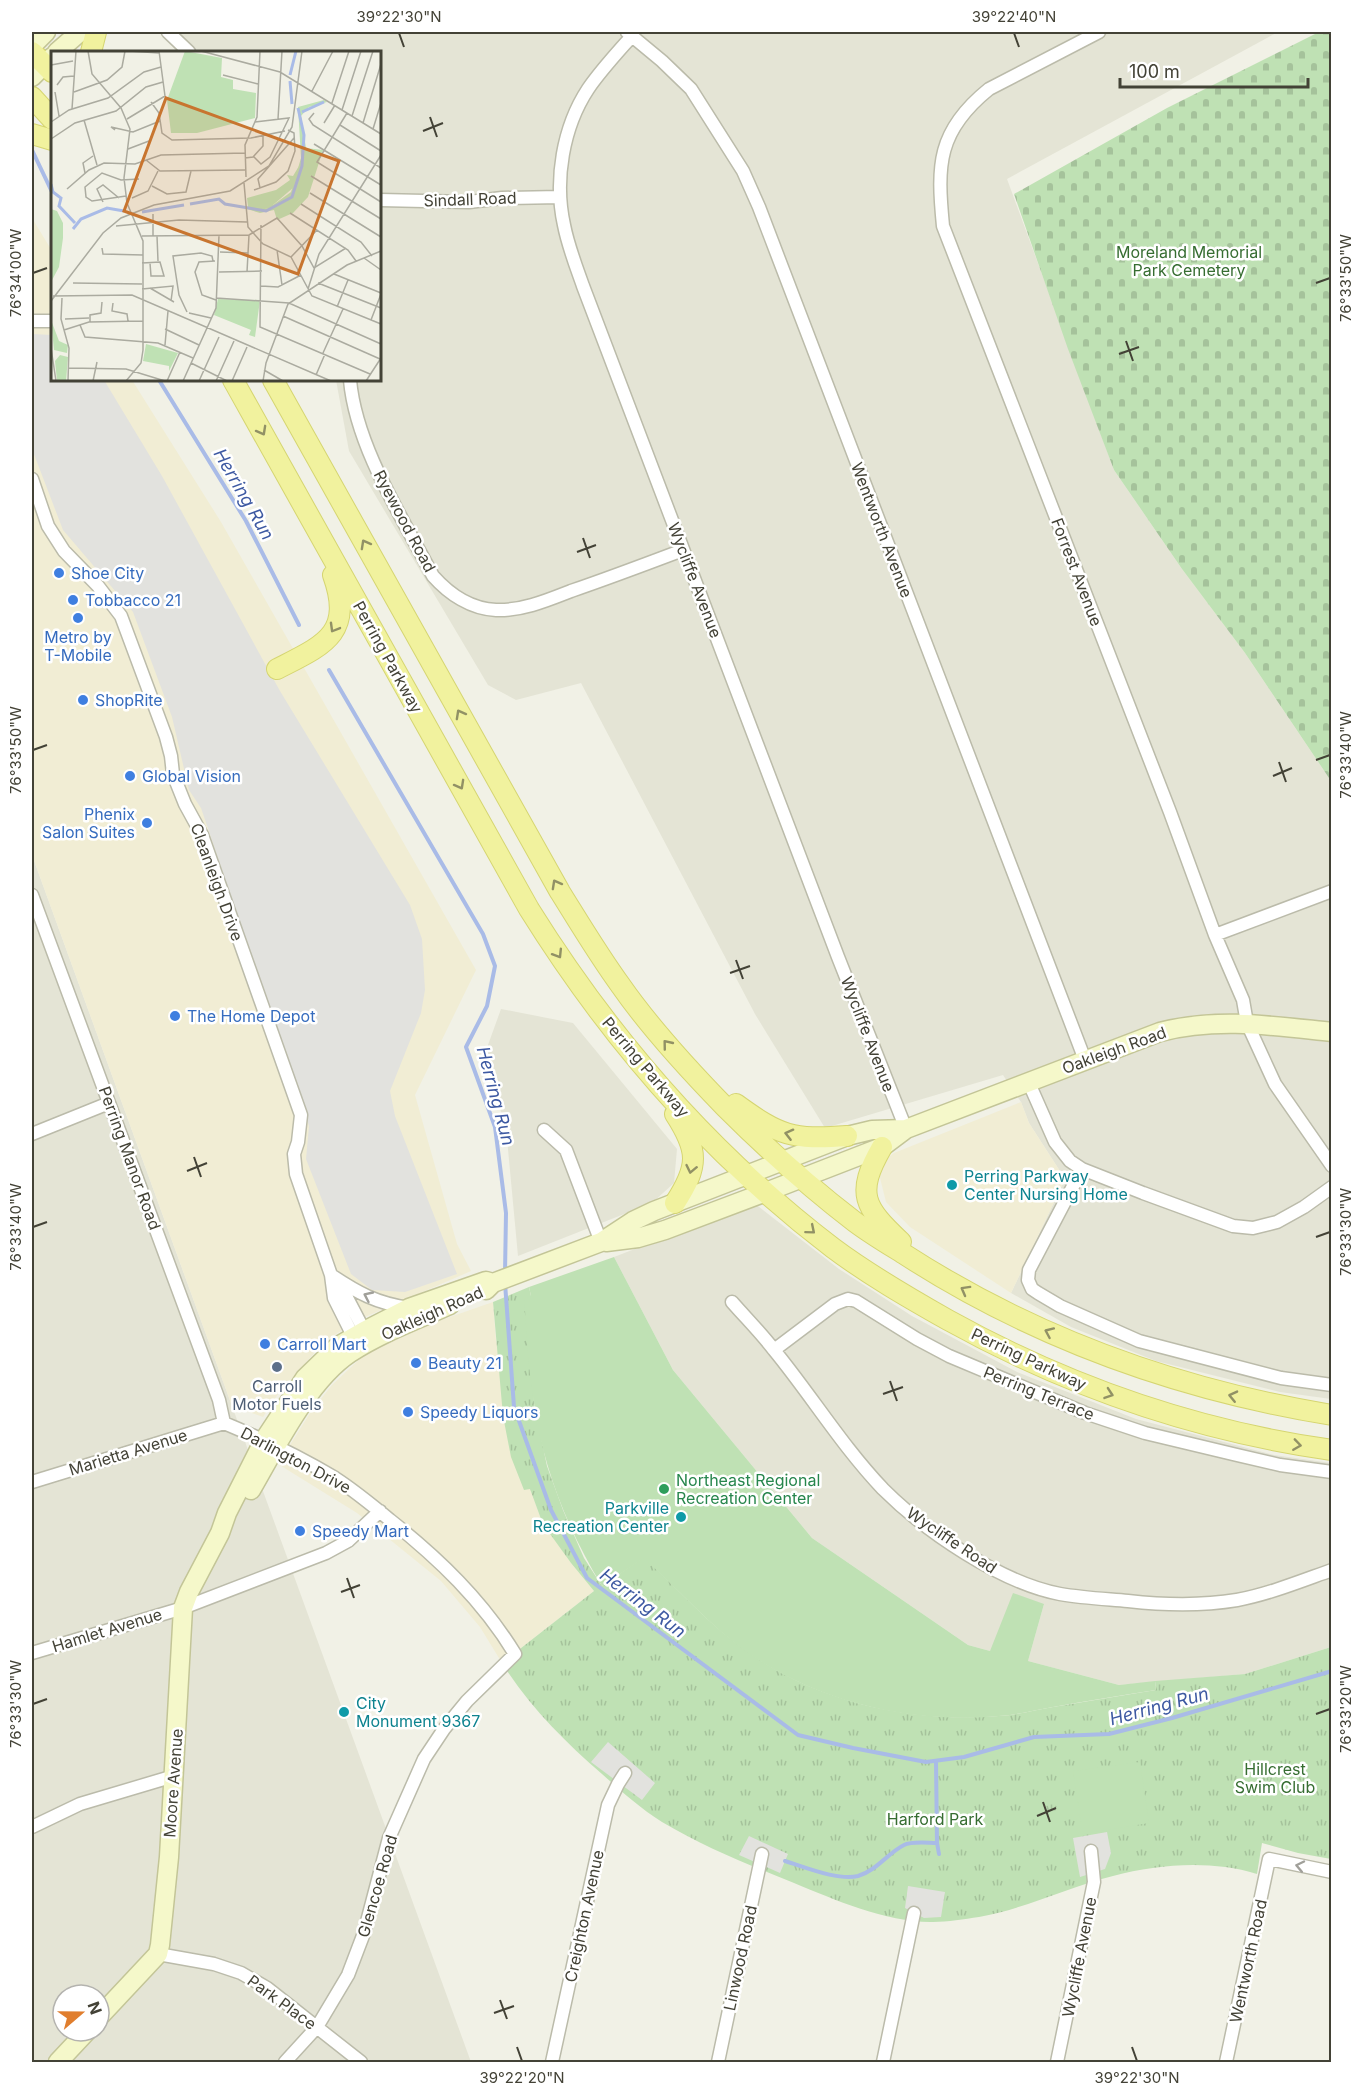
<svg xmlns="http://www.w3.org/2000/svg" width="1363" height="2094" font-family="Inter,sans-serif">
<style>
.residential{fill:#e4e4d5;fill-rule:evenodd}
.commercial{fill:#f1edd4}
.grass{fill:url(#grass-tufts)}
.cemetery{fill:url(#cemetery-stones)}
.pitch{fill:#bfe1b4}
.parking{fill:#e2e2de}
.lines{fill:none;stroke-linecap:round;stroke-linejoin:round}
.stream{stroke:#a9bbe7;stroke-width:4}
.street-casing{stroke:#bba;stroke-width:15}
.secondary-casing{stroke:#c3c597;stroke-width:21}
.primary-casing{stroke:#d5d571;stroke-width:22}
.street{stroke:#fff;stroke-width:12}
.secondary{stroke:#f5f8ca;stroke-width:18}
.primary{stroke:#f1f29e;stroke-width:20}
.oneway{stroke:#919165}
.oneway2{stroke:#a1a09a}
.ticks{fill:none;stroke:#434236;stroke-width:2}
.shop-dot{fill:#3f7fe0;stroke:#fff;stroke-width:2}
.culture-dot{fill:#0f9aa8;stroke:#fff;stroke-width:2}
.service-dot{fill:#5c6f8a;stroke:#fff;stroke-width:2}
.leisure-dot{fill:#2e9e5b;stroke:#fff;stroke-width:2}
.labels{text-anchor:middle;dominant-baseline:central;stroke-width:5;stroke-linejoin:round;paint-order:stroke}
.street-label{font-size:16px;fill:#434236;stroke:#fff}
.park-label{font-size:16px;fill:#366d31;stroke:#fff}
.shop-label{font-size:16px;fill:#366cbe;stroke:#fff;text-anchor:start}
.culture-label{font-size:16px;fill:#0d838f;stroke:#fff;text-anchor:start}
.service-label{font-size:16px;fill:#4e5e75;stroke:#fff}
.leisure-label{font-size:16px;fill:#27864d;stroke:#fff;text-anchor:start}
.water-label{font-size:18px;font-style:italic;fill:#3d59a2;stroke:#fff}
.inset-river{fill:none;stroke:#a9bbe7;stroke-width:3}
.inset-road{fill:none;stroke:#ababa0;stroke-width:1.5}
.view{fill:#c8752f;fill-opacity:0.15;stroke:#c8752f;stroke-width:3}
.inset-edge{fill:none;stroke:#434236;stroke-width:3}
.neatline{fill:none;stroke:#434236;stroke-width:2}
.ticks-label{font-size:15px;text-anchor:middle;fill:#434236}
</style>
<defs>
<pattern id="grass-tufts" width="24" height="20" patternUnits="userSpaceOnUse" patternTransform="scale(1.5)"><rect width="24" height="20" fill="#bfe1b4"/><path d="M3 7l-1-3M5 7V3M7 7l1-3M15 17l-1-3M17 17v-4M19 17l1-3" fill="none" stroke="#a5c29b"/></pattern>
<pattern id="cemetery-stones" width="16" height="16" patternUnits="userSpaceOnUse" patternTransform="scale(1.5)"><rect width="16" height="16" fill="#bfe1b4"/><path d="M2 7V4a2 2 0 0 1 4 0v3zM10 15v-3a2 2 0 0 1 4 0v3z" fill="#a5c29b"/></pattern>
</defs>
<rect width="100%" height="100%" fill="#f1f1e6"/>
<!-- residential -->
<path class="residential" d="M173,32h1105l-271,147 107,291 68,99 63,84 86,128v618l-51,-7 -124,-31 -85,-34 -60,-34 54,-114 -36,-56 -8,-21 -18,-27 -178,53 -70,-114 -174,-331 -65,17 -28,-15 -139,-234 -13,-71h44v-328h-198z
M32,855l200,551 239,656h-439zM63,1995h36v36h-36z
M501,1009l72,14 104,126 -3,34 -22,20 -134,53 -12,-128 -22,-72z
M754,1203l85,66 73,47 105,56 119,47 138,36 57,8v184l-86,27 -126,11 -91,-24 16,-57 -54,47 -22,-6 -156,-107 -139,-168 -59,-113z"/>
<!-- commercial -->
<path class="commercial" d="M32,218l20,33v129h80l89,142 255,448 -61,125 42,149 14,27 -113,49 -33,21 -47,53 -15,23 -31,-11 -200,-551z
M1021,1102l8,21 36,56 -54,114 -101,-66 -24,-25 -7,-28 3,-12 12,-9z
M493,1302l3,38 34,148 11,31 30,44 23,28 -92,72 -22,-36 -39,-46 -84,-68 -79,-49 34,-54 20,-25 32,-30 23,-16z"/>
<!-- grass -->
<path class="grass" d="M529,1287l2,9 3,108 13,62 16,44 21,48 18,28 42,-29c34,32 66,69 104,95 71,51 165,71 251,64 18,-1 36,-6 54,-9 34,-6 68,-11 103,-17l-1,-9 90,-7 86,-27v212l-33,-6 -36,-10 -5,31c-47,-14 -97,-10 -144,2 -45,11 -88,33 -134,41 -15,2 -31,5 -46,5 -45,1 -98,-22 -139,-39 -45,-18 -90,-36 -132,-61 -22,-14 -41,-31 -60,-48 -38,-33 -73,-68 -100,-111l92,-72 -23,-28 -31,-43 1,-1 -11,-30 -6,1 -13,-33 -8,-41 -10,-114z"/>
<!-- cemetery -->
<path class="cemetery" d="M1319,32h13l-1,749 -86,-128 -63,-84 -68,-99 -46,-121 -54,-155 153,-86z"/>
<!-- pitch -->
<path class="pitch" d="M614,1257l59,113 139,168 156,107 22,6 23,-58 31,11 -16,57 91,24 36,-4 1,9c-34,5 -69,11 -103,17 -18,3 -36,8 -54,9 -86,8 -179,-13 -251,-63 -38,-27 -70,-64 -104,-95l-42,28c-34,-56 -59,-118 -68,-183 -6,-34 -7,-70 -10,-105l7,-2 -2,-9z
M1140,1762l9,61 -66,11 -10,-63z"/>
<!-- parking -->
<path class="parking" d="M32,334l20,1v45h52l58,96 118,215 130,214 12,34 3,51 -4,23 -31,78 5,25 62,158 -52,18 -33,-2 -21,-16 -45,-115 3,-33 -108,-318 -12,-18 -17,-73 -39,-105 -70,-82 -31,-81z
M608,1742l47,41 -13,17 -51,-38z
M1107,1832l4,21 -6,16 -25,8 -7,-39z
M749,1836l39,18 -8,19 -41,-18z
M908,1886l37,6 -4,25 -17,1 -19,-10z"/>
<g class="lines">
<!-- stream -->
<path class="stream" d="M32,150l20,42
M159,380l87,141 53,104
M329,670l154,264 12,32 -8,40 -21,41 29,80 11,86 -1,60
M505,1283l9,124 37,103 36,68 211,157 55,13 73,14 38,-5 70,-20 75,-3 63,-16 160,-47
M936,1761l1,82 2,11
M785,1861c20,6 53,20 73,15 18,-5 30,-23 46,-31 8,-4 23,-2 33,-2"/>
<defs>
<path id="street" d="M168,32l21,20
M627,32l35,29 29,28 52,82 16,36 326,853
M1099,32l-110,57c-52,42 -52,76 -46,137l227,586 45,123 28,65 4,23 28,61 57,82
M632,36c-15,17 -31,34 -44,53 -25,38 -34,91 -24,136 4,21 12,41 19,61l255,671 68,172
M380,200l89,2 33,-4 58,-1
M32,321h20
M350,380c6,67 52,137 83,196 16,18 38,33 63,34 26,1 52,-10 75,-19 38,-13 75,-27 112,-41
M32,479l16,47 16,25 34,35 23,30 45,121 5,19 2,18 12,30 17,31 99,280 -3,27 -4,12 2,20 35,101 3,23 22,44
M32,895l187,505 5,23
M1215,935l117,-44
M1028,1081l27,61 15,19 12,8 61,24 90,33 20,2 24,-6 27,-15 28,-20
M544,1130l22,20 35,92
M32,1134l77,-31
M1082,1169l-53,101 -1,10 4,9 6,4 22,13 79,35 142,37 51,7
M331,1275c27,18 45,28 78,33
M337,1283l7,9 23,44
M732,1302c14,16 29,31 42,48 37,45 68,96 109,139 42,42 118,94 177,105 23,4 46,5 68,7 36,4 73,5 109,-1 32,-6 64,-19 95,-30
M774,1350l61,-46 13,-5 8,2 61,38 32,17 136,57 60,20 92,22 43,10 52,7
M224,1423c36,15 78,35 111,55 20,13 37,27 55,42 49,39 92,80 125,134l-48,47 -23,28 -20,30 -35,79 -25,95 -16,42 -31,52 -32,35
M32,1482l192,-59
M32,1653l151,-45 143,-55 22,-12 32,-30
M32,1827l48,-23 94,-28
M158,1954l56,10 27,9 26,15 94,74
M552,2062l56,-257 10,-21 7,-11
M718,2062l44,-208
M883,2062l31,-149
M1057,2062l37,-180 -3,-31
M1226,2062l43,-203 63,13"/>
<path id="secondary" d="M32,46l14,-14
M57,52l23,-20
M32,77l20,-20
M606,1242l32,-4 27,-8 101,-38 116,-45 24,-18 254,-97c58,-15 114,-6 172,0
M486,1290l7,-7 108,-41 32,-21 21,-10 193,-75 25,-6 34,-1
M251,1490c25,-43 57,-109 99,-137 31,-20 66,-33 100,-48
M99,2017l59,-63 2,-9 9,-88 14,-249 6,-16 31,-59 7,-20 37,-73 41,-62 33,-32 26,-15 45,-23 77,-27 7,2
M58,2062l29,-31"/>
<path id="primary" d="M32,52l20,20
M91,52l5,-20
M32,97l20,22
M32,134l20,6
M233,380l296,529c81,130 182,246 304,339 36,27 76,50 115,72 119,66 249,111 384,130
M273,380l287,512c20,32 39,64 61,94 30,43 67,83 104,121 41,41 84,80 130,115 16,12 33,22 49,32 130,84 275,136 428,161
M277,669c47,-24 77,-35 56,-94
M736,1104c44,32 56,36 111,32
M882,1147c-27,47 -18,60 19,95
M675,1203c24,-37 24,-52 0,-89"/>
</defs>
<!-- street casing -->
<use href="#street" class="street-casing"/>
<!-- secondary casing -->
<use href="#secondary" class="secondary-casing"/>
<!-- primary casing -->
<use href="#primary" class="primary-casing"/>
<!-- street -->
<use href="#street" class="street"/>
<!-- secondary -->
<use href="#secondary" class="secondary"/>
<!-- primary -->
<use href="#primary" class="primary"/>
</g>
<!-- one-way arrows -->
<defs><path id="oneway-chevron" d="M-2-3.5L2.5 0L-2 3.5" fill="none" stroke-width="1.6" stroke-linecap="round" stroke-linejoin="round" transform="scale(1.5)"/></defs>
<g class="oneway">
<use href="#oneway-chevron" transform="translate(262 431) rotate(61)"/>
<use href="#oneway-chevron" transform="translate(365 544) rotate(-119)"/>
<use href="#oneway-chevron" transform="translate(334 628) rotate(120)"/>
<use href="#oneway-chevron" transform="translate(460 714) rotate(-119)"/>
<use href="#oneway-chevron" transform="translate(460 785) rotate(61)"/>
<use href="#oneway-chevron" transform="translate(556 884) rotate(-119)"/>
<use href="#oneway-chevron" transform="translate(558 954) rotate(58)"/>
<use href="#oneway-chevron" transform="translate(667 1044) rotate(-129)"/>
<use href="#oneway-chevron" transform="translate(789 1134) rotate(-166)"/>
<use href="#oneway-chevron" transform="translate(691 1169) rotate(102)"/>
<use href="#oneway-chevron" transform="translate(811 1230) rotate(40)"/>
<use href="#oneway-chevron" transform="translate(965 1290) rotate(-151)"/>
<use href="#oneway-chevron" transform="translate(1049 1332) rotate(-156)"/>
<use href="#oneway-chevron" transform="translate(1109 1394) rotate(19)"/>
<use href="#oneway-chevron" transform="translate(1233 1396) rotate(-167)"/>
<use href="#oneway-chevron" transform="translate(1297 1445) rotate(8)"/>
</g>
<g class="oneway2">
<use href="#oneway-chevron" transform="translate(368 1296) rotate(-155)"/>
<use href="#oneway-chevron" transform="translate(1300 1866) rotate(-168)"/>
</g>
<!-- ticks -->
<path class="ticks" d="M399,33l5,14M1014,33l5,14M430,117l7,20M423,131l20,-8M33,273l14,-5M1316,283l14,-5M1126,341l7,20M1119,354l20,-7M583,538l7,20M577,552l19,-7M33,750l14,-5M1316,760l14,-5M1279,762l7,20M1273,776l19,-8M736,960l7,19M730,973l20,-7M194,1157l7,20M187,1171l20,-8M33,1227l14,-5M1316,1237l14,-5M890,1381l7,20M883,1394l20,-7M347,1578l7,20M341,1592l19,-7M33,1704l14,-5M1316,1714l14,-5M1043,1802l7,20M1037,1816l19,-8M500,2000l7,19M494,2013l20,-7M517,2047l5,14M1132,2047l5,14"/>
<!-- markers -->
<g class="shop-dot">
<circle cx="59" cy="573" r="6"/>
<circle cx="73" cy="600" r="6"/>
<circle cx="78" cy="618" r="6"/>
<circle cx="83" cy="700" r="6"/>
<circle cx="130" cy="776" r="6"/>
<circle cx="147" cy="823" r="6"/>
<circle cx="175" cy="1016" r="6"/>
<circle cx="265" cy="1344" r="6"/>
<circle cx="416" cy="1363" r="6"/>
<circle cx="408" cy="1412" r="6"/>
<circle cx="300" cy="1531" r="6"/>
</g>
<g class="culture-dot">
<circle cx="952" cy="1185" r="6"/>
<circle cx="681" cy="1517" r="6"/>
<circle cx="344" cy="1712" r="6"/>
</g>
<circle class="service-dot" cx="277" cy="1367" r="6"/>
<circle class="leisure-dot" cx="664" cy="1489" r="6"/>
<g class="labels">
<!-- street labels -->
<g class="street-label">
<text transform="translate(470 199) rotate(-2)">Sindall Road</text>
<text transform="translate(405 521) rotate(62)">Ryewood Road</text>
<text transform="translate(882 530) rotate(69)">Wentworth Avenue</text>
<text transform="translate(1077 572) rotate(69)">Forrest Avenue</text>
<text transform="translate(695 580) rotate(69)">Wycliffe Avenue</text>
<text transform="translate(388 657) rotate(61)">Perring Parkway</text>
<text transform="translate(217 882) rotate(70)">Cleanleigh Drive</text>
<text transform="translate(868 1034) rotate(69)">Wycliffe Avenue</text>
<text transform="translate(1114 1050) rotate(-20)">Oakleigh Road</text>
<text transform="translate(646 1067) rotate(50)">Perring Parkway</text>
<text transform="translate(130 1158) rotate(70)">Perring Manor Road</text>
<text transform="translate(432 1313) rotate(-24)">Oakleigh Road</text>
<text transform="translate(1029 1359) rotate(25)">Perring Parkway</text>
<text transform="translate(1039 1393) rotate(22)">Perring Terrace</text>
<text transform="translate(128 1452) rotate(-17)">Marietta Avenue</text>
<text transform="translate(296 1460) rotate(28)">Darlington Drive</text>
<text transform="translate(952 1540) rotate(34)">Wycliffe Road</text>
<text transform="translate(107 1630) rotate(-17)">Hamlet Avenue</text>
<text transform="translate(173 1783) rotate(-86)">Moore Avenue</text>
<text transform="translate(377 1886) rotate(-74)">Glencoe Road</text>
<text transform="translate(584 1916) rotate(-78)">Creighton Avenue</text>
<text transform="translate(1079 1957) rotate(-79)">Wycliffe Avenue</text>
<text transform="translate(740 1958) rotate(-78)">Linwood Road</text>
<text transform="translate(1248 1961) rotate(-78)">Wentworth Road</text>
<text transform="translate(282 2002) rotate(36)">Park Place</text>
</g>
<!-- park labels -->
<g class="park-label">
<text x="1189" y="252">Moreland Memorial<tspan x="1189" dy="18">Park Cemetery</tspan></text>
<text x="1275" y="1769">Hillcrest<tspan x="1275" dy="18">Swim Club</tspan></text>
<text x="935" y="1819">Harford Park</text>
</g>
<!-- shop labels -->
<g class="shop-label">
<text x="71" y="573">Shoe City</text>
<text x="85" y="600">Tobbacco 21</text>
<text x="78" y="637" text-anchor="middle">Metro by<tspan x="78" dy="18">T-Mobile</tspan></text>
<text x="95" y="700">ShopRite</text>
<text x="142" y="776">Global Vision</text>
<text x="135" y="814" text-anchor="end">Phenix<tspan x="135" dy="18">Salon Suites</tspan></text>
<text x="187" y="1016">The Home Depot</text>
<text x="277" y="1344">Carroll Mart</text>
<text x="428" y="1363">Beauty 21</text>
<text x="420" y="1412">Speedy Liquors</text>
<text x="312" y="1531">Speedy Mart</text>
</g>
<!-- culture labels -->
<g class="culture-label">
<text x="964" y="1176">Perring Parkway<tspan x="964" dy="18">Center Nursing Home</tspan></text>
<text x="669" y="1508" text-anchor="end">Parkville<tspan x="669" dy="18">Recreation Center</tspan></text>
<text x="356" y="1703">City<tspan x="356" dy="18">Monument 9367</tspan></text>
</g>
<!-- service labels -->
<g class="service-label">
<text x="277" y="1386">Carroll<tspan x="277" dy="18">Motor Fuels</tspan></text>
</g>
<!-- leisure labels -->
<g class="leisure-label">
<text x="676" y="1480">Northeast Regional<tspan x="676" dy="18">Recreation Center</tspan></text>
</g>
<!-- water labels -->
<g class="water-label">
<text transform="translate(244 494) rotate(60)">Herring Run</text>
<text transform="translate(496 1096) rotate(75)">Herring Run</text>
<text transform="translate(643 1603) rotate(37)">Herring Run</text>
<text transform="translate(1159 1706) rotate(-15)">Herring Run</text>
</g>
</g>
<!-- overview -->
<g transform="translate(51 51)">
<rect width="330" height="330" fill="#f1f1e6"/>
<path d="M273,49l3,2 -18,5 -8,9 5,32 17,2 -15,47 -15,16 -16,7 -3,-10 -14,3 -13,-4 1,-3 25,3v-4l18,-13 10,-34 -3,-51zM0,158l6,2 6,12v15l-4,29 -8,15zM167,248l42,1 -5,37 -6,-2 2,-5 -37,-15zM9,304l8,2 -2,24h-9l-2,-20z" fill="#bfe1b4"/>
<path d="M0,269l8,21 9,4 -1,8 -13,-3zM95,293l32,9 -9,18v-5l-26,-5z" fill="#bfe1b4"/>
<path d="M134,0l37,7 -1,19 12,3v9l23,4 -1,25 -58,15h-26l-4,-33z" fill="#bfe1b4"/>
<path d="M248,115l-5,21 -21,18 1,4 -26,-2 -1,-9 29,-8 14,-10 -3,-5 6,1z" fill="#bfe1b4"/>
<path class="inset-river" d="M239,24l6,-24M239,30l2,23M251,61l22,-10M0,133l2,8 8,6 -2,8 16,17M139,153l29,-5 6,5 41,7 26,-14 10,-31 2,-31 -6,-27M91,161l42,-7M22,178l8,-10 26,-11 17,3"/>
<path class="inset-road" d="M37,0l4,23 29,34 9,21 -6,49 3,25 16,38v109l-2,13 -15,18M78,0l30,2M150,0l79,21 101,62M0,14l22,-4M172,24l35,9M6,34l6,-8 11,-1M261,40l21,-40M4,41l4,24M23,41l33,-12 15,-13 3,-16M100,51l8,11 3,20 10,7 79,-2 34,-7M281,52l17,-52M21,58l4,-58M291,59l19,-59M263,62l-5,6 4,6 68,43M296,62l-30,49 64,40M301,65l21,-65M76,68l38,-23 -6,-45M227,68l4,-68M33,69l13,45M0,71l18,-12 39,-12 36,-26 17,-5M273,72l11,-18M312,72l18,-59M289,74l41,26M322,78l8,-26M64,79l-4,-3 22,5 27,-11M0,88l24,-16 41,-12 30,-24 17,-5M263,93l67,41M77,98l21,-8M203,106l7,7 9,-7 19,-39 -34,4M194,107l8,-1 10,-11v-10M95,109l14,11 85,-1M34,122l-2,-10 10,-7M260,125l70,43M195,126l-1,-32 12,-28 3,-66M193,132l4,44 15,17 28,13 21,39 69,28M101,135l15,8 19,-2 5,-21M209,137l-2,-9 36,-41M16,138l22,-19 15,-7 31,1 26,-9 84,-2M203,139l22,-8 12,-11 7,-20 -1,-18 -6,-3M259,142l71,44M75,145l-34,5 -6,-4 -1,-10 17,-14 19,7 18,-1M81,147l16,-7 10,-20M52,151l-6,-13 6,-4 16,13M250,153l60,38 11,14M239,162l58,37 8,11M210,174l-1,102 110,47M65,175l63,-6 68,2M198,184l28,-17 25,28 12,22 32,-20M91,185l107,-1M102,185v-22M106,185l1,25M51,197l1,6 40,1M226,199l5,35M169,201l28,1M240,206l26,-27M313,207l17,12M164,210l-16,1 -4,10 7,23 14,5M91,212l18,-1 4,14h-13l-1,-13M168,221l43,-1M196,221l2,-37M283,223l47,19M22,232l69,1M267,232l63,25M210,235l17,1 23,-12M99,237l24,14M91,238l31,-3 -2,15M257,238l11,-35 62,-99M2,245l79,-1 199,86M11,247l-1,21 8,29 -1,33M165,247l73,5 92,41M0,250l52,-68 18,-15 33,-13 76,-14 39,-25 23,-39 10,-76M62,252l-1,8 15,3 1,7M286,256l11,-27M136,261l-8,-17 -6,-39 28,-3 11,3 1,5M138,262l22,5M232,265l97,43M14,268l24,-1M320,269l10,-26M39,271v-7l11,-2 1,-11M29,274l5,12 73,6 35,15M114,278l34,16M13,279l25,-8 54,-1M114,294l3,-34M0,297l5,33M272,302l20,-44M140,312l36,18M17,317l58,1 39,12M213,319l19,11M265,324l9,-21M42,330l4,-19M116,330l13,-29M132,330l33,-73 3,-73M148,330l20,-44M165,330l18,-40M181,330l15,-34M212,330l3,-18 22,-59 59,-39 34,-14M315,330l15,-23"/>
<path class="view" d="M115,47l173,63 -41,113 -174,-63z"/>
<rect width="330" height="330" class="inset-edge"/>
</g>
<!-- border -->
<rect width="1363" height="2094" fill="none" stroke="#ffffff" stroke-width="66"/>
<!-- north arrow -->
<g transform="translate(81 2013) rotate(70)"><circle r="28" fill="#ffffff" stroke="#b4b3af" stroke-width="1.5"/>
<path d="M0-4.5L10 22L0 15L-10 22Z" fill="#e07e2e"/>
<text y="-9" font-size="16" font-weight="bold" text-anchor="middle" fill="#434236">N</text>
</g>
<!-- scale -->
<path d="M1120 78v9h188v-9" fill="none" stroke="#434236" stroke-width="3"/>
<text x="1129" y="78" font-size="18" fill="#434236" stroke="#ffffff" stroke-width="4.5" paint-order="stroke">100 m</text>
<rect x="33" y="33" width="1297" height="2028" class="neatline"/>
<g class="ticks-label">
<text x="399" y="22">39°22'30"N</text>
<text x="1014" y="22">39°22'40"N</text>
<text transform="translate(16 273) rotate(-90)" y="5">76°34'00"W</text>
<text transform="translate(1346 278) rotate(-90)" y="5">76°33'50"W</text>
<text transform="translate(16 750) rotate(-90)" y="5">76°33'50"W</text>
<text transform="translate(1346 755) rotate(-90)" y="5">76°33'40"W</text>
<text transform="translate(16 1227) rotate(-90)" y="5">76°33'40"W</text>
<text transform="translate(1346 1232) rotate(-90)" y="5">76°33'30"W</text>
<text transform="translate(16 1704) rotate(-90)" y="5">76°33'30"W</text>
<text transform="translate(1346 1709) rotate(-90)" y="5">76°33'20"W</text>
<text x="522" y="2083">39°22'20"N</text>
<text x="1137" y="2083">39°22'30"N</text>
</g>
</svg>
